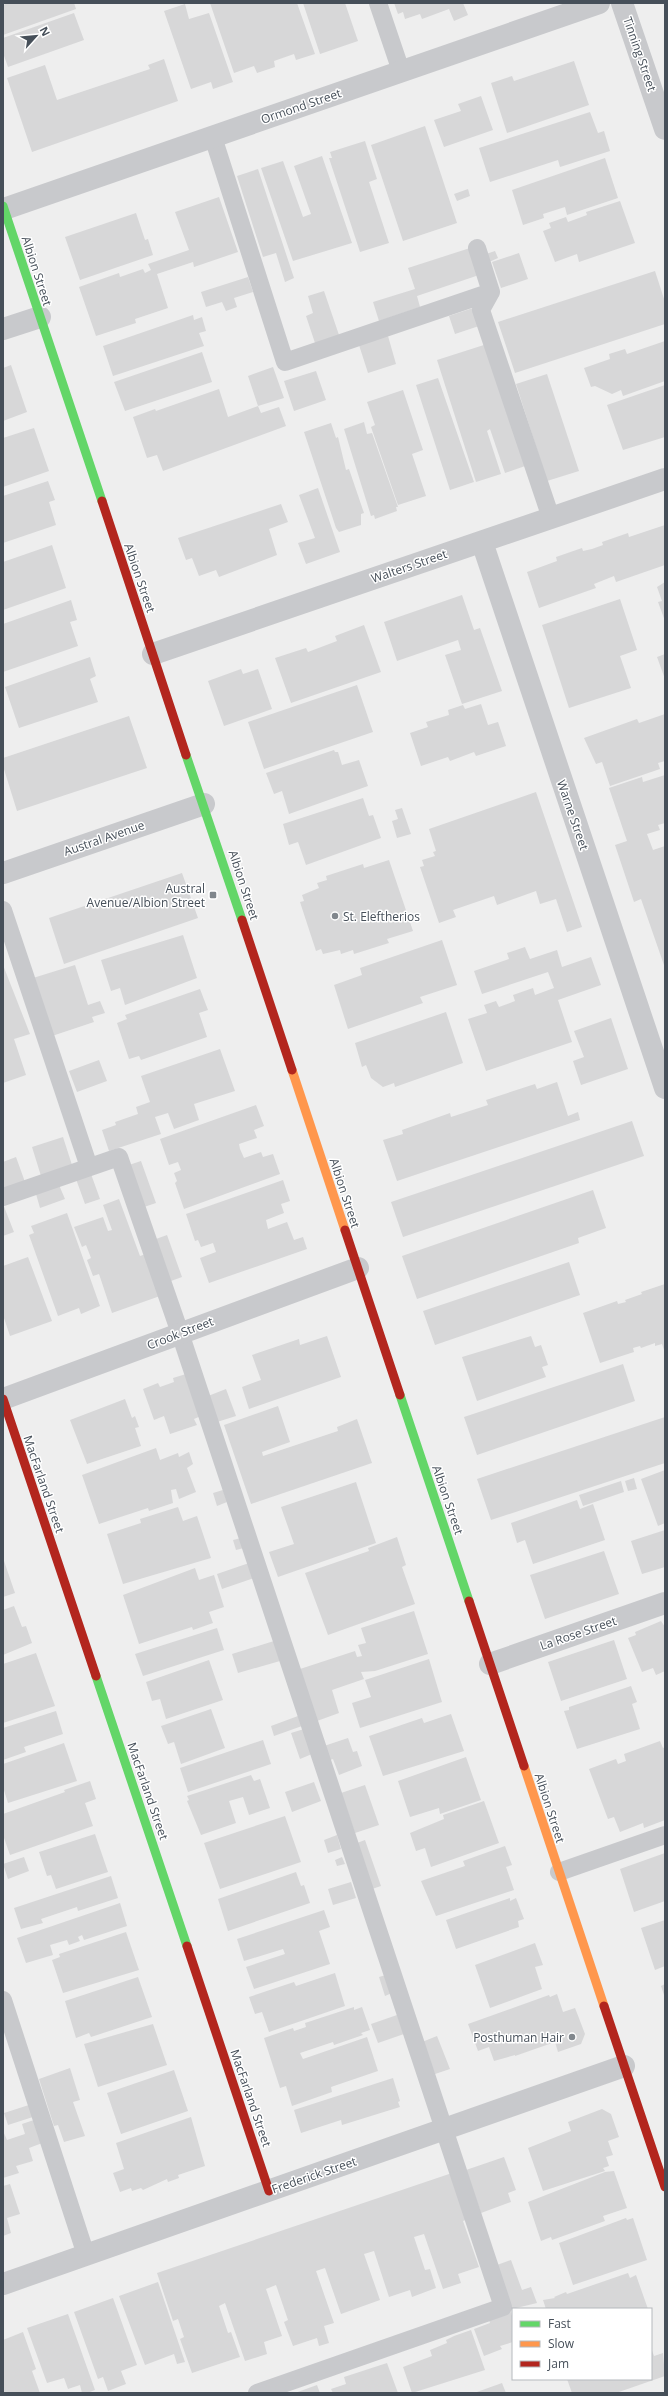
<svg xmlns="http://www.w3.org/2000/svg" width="668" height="2396" font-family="'Open Sans',sans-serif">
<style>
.building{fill:#d7d7d8}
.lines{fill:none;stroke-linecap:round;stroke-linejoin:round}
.lane{stroke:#c8c9cc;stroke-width:18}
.street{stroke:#c8c9cc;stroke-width:22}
.fast{stroke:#63d668;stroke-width:9}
.slow{stroke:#ff974d;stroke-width:9}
.jam{stroke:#b3261e;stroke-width:9}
.poi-dot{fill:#81878d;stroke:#fff;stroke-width:1.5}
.labels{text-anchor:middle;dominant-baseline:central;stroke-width:3;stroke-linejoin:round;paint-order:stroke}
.street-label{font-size:12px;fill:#464f59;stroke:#fff}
.poi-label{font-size:12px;fill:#464f59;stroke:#fff;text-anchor:end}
</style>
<rect width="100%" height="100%" fill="#eee"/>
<!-- building -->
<path class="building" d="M8,3h66l2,6 -73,26v-30z
M210,3h87l18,51 -19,6 -2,-6 -20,7 1,6 -18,6 -3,-7 -20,7z
M303,3h42l13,38 -38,13z
M394,3h69l5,12 -14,6 -5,-12 -27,10 -2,-5 -15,5 -2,-7 -5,2z
M185,4l4,15 20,-6 24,69 -20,7 -2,-7 -20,7 -27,-78z
M74,13l10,27 -76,27 -5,-14v-15z
M164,59l14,42 -146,51 -25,-74 38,-13 12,35 93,-31 -2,-4z
M574,61l15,44 -82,28 -16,-50 21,-7 2,5z
M481,96l12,34 -49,17 -10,-27 27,-9 -3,-7z
M590,112l8,21 6,-2 6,20 -50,16 -2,-7 -68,22 -11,-34z
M425,126l32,97 -54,18 -32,-96z
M365,141l12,38 -8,3 20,61 -29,9 -31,-94h3l-2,-6z
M322,156l30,87 -59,18 -32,-93 22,-7 20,56 8,-3 -17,-48z
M605,158l13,40 -51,17 -2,-8 -22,7 1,4 -21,7 -11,-35z
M258,169l36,109 -9,4 -9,-29 -13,4 -26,-81z
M468,189l2,7 -13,5 -3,-7z
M219,197l19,55 -44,15 -1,-5 -36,12 11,34 -33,11 1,4 -40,13 -17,-49 40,-14 1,4 23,-8 2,4 6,-3 -3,-6 41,-14 -14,-38z
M620,201l15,42 -56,19 -2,-8 -22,8 -12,-31 8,-3 -2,-5 17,-6 2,5 19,-7 -1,-3z
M136,213l9,27 3,-1 5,16 -73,25 -15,-43z
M470,248l9,27 -62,21 3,11 -41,14 -6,-19 42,-13 -7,-21z
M495,251l3,7 -9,4 -3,-8z
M519,253l9,26 -27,9 -9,-26z
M655,271l10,31v22l-150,49 -17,-51z
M248,277l5,15 -19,6 3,9 -11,4 -4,-9 -16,5 -5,-15z
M324,291l15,44 -24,8 -9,-27 7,-3 -5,-17z
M473,308l6,18 -24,8 -6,-18z
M193,315l1,5 8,-3 4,14 -7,2 5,13 -91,30 -10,-30z
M388,336l8,28 -28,9 -9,-28z
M665,341v40l-42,15 -2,-6 -9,4 -17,-8 -4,1 -7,-19 26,-9 -1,-5 16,-5 2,5z
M487,344l41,121 -23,8 -15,-44 -3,2 14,43 -25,8 -39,-122z
M202,352l10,30 -87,29 -11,-29z
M11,365l16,47 -24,9v-53z
M273,367l11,31 -26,8 -10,-30z
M316,371l10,29 -32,11 -10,-30z
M547,374l32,97 -32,10 -31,-97z
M438,378l36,104 -24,8 -34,-105z
M665,385v52l-42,13 -16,-45z
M219,389l9,28 30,-11 3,7 18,-6 7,19 -123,45 -6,-16 -10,3 -14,-41 22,-8 1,2z
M403,390l20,60 -11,4 14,42 -28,9 -27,-78 4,-2 -8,-23z
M364,422l3,12 5,-1 26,74h-2l1,4 -22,8 -1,-4 -3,1 -27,-87z
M331,423l5,15 2,-1 8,33 3,-1 15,44 -3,1v11l-22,7 -3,-4 -32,-96z
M34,428l15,43 -46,16v-49z
M48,481l7,19 -6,2 7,23 -53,18v-47z
M318,488l22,64 -34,12 -8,-21 17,-5 -16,-43z
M281,504l7,18 -19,7 8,26 -58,22 -3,-7 -17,6 -7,-18 -6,2 -8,-22z
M665,525v40l-49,17 -2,-6 -20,8 2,4 -57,20 -12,-36 30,-11 -1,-4 26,-9 1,3 9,-2 11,-4 -1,-3 26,-9 1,4z
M52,545l14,43 -63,22v-48z
M665,582v39l-7,-19 4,-1 -5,-14z
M462,595l12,35 6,-2 22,63 -40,13 -17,-49 16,-5 -3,-10 -61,21 -13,-39z
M620,599l17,51 -17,6 11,32 -62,20 -27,-83z
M71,600l6,20 -7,2 8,24 -75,26v-48z
M364,625l17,47 -90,31 -16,-45 31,-10 2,4 29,-11 -2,-5z
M665,654v25l-8,-22z
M90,657l6,19 -6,3 8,23 -79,26 -14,-41z
M241,669l2,5 15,-5 14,40 -48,17 -16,-45z
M357,685l16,47 -109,37 -16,-47z
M481,704l7,21 10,-3 8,24 -30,10 -2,-4 -24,9 -2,-4 -27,9 -11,-33 18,-6 -2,-5 23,-7 -1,-5 15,-5 2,4z
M665,714v47l-7,2 2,6 -50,17 -8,-24 -6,2 -12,-26 53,-19 2,4z
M129,716l18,52 -130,43 -14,-45v-8z
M334,750l1,2h3l4,13 17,-5 9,26 -79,28 -7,-23 -8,3 -8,-21z
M665,775v48l-7,2 2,5 -13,4 6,16 12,-4v122l-24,-69 -7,3 -19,-57 12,-4 -18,-53 33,-11 1,5z
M536,792l46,135 -15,5 -11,-33 -16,5 -4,-13 -39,14 -3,-9 -41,14 3,7 -17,6 -19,-56 4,-1 -2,-6 13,-4 -2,-4 3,-1 -7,-22z
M363,798l6,18 4,-1 8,23 -75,27 -8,-23 -9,3 -6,-21z
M402,808l9,26 -14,4 -5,-17 6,-2 -3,-9z
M389,860l24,71 -26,8 2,4 -35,11 -1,-4 -12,4 -1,-4 -17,4 -2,-5 -5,2 -16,-49 4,-1 -2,-6 17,-7 -2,-5 10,-3 -1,-4 37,-12 1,4z
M182,873l16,45 -134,46 -15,-46z
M183,935l14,43 -72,27 -5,-17 -9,3 -10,-31z
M442,940l15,45 -37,12 3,6 -75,26 -14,-44 28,-10 -2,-7z
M525,947l5,12 27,-9 5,17 29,-10 10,28 -43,15 14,42 -86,29 -18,-52 19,-6 -3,-8 12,-4 3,6 16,-6 -2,-6 20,-7 2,7 19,-7 -6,-16 -66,22 -8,-23 35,-12 -2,-6z
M3,965l27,69 -16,5 12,36 -23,8z
M75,965l13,40 12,-4 5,12 -13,4 2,5 -42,14 -19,-58z
M200,989l8,21 -9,3 8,24 -66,23 -2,-4 -10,3 -12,-36 10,-4 -2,-4z
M446,1012l17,51 -68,24 -1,-4 -11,4 -12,-9 -5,-13 -4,2 -7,-24z
M611,1018l17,51 -47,16 -8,-24 11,-4 -10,-26z
M220,1049l15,42 -41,13 5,16 -25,9 -6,-16 -13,4 6,17 -52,17 -7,-21 14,-5 -1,-3 23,-8 -2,-7 14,-5 -9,-26z
M99,1060l8,21 -30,11 -8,-21z
M557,1082l11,34 10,-4 2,8 -183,61 -14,-41 20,-6 -1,-4 48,-17 1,4 37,-12 -2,-5 49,-16 2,5z
M256,1105l8,21 -10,4 3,8 -18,6 1,5 4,9 17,-6 2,5 10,-3 7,20 -96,35 -9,-26 2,-2 -3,-8 7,-3 -3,-8 -9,3 -9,-26z
M632,1121l12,35 -241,81 -12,-35z
M63,1137l9,28 -31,11 -9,-29z
M16,1157l9,25 -22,7v-27z
M141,1161l15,42 -12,4 -15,-42z
M91,1174l9,25 -15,5 -9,-25z
M283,1180l7,21 -9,3 3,9 -18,7 2,9 19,-7 7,18 9,-3 4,12 -98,34 -9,-25 16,-6 -3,-9 -12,4 -3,-7 -3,1 -9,-27z
M59,1185l6,14 -25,9 -4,-14z
M593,1190l13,38 -28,10 1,5 -162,56 -15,-43z
M119,1199l21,57 6,-2 14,42 -48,17 -13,-39 -6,2 -6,-16 4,-2 -5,-13 -4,2 -8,-20 29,-10 5,14 4,-1 -9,-25z
M3,1204l11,28 -11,4z
M67,1213l33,93 -19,8 -2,-6 -21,8 -29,-81 5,-2 -3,-7z
M167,1235l15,42 -11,4 -15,-42z
M28,1257l24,64 -42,15 -7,-21v-49z
M569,1262l11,33 -145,50 -12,-34z
M665,1284v69l-3,-9 -7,2v-3l-14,5 -1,-2 -7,2 1,4 -34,11 -17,-50 34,-12 1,3 8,-2 -1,-2 17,-6 -1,-2z
M327,1336l14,41 -92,32 -7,-22 19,-7 -9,-25 47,-16 1,6z
M531,1336l4,11 6,-2 7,20 -6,2 4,10 -69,24 -15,-44z
M623,1364l12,37 -158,54 -13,-38z
M186,1374l15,42 -7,3 3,6 -27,9 -6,-18 -10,4 -11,-31 15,-6 2,4 14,-5 -1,-4z
M226,1389l10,27 -19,6 -9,-26z
M125,1399l7,19 3,-2 4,11 -4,1 6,18 -54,18 -17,-44z
M278,1406l12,36 -28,10 1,4 75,-25 -1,-4 20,-8 15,44 -121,41 -27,-79z
M665,1417v46l-174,57 -14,-41z
M156,1448l4,12 18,-7 1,4 10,-5 4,12 -6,4 9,24 -17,7 -3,-10 -5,1 2,13 -24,8 -1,-3 -49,16 -17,-49z
M665,1470v53l-7,3 -17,-47z
M634,1478l3,11 -9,2 -3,-10z
M621,1481l3,11 -41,14 -4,-11z
M356,1482l20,61 -98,34 -9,-25 25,-8 -13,-37z
M223,1490l4,12 -10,4 -4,-13z
M577,1500l3,9 13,-5 12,36 -72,24 -8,-24 -8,3 -6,-20z
M178,1507l5,14 14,-5 14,42 -88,26 -16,-50 34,-11 -1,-4z
M665,1530v37l-23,7 -11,-33z
M397,1537l9,28 -4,2 13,37 -87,31 -23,-62 64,-22 -1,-3z
M241,1538l3,10 -8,2 -3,-10z
M604,1551l15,43 -74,25 -15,-44z
M3,1558l12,35 -12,4z
M249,1563l5,15 -32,11 -5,-15z
M195,1568l4,12 15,-5 10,32 -15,5 4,11 -20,7 -1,-3 -53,17 -16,-49z
M14,1606l8,21 4,-1 6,17 -29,12v-45z
M414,1611l14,43 -53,17 -14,1 3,7 -32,11 7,23 -22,8 -17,-52 55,-18 2,6 5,-1 -4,-11 8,-2 -5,-15z
M661,1621l4,6v44l-9,4 -3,-7 -11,4 -14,-34 8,-3 -1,-3z
M217,1628l7,22 -81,26 -8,-22z
M614,1640l13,39 -66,22 -13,-39z
M274,1641l6,20 -42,12 -6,-19z
M36,1653l19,53 -52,17v-59z
M429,1659l13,43 -82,26 -8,-25 19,-6 -6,-17z
M209,1660l14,40 -57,19 -6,-20 -8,2 -6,-19z
M631,1686l6,16 -5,2 8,25 -63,20 -13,-38 5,-1v-3z
M211,1709l14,39 -44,16 -7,-22 -6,2 -7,-18z
M56,1711l7,23 -39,13 2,5 -23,8v-32z
M451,1714l13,37 -81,25 -14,-40 53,-18 2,5z
M298,1716l4,10 -28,10 -3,-10z
M304,1729l8,25 -12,5 -9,-26z
M348,1738l5,14 4,-1 5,15 -23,9 -6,-16 -3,1 -6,-14z
M263,1740l8,24 -83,28 -8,-24z
M660,1741l3,7 2,-1v73l-21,8 -1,-5 -23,9 -6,-15 -6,2 -19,-50 27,-10 2,5 8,-3 -2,-7z
M64,1743l13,38 -69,22 -5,-16v-23z
M466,1757l15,43 -41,14 -1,-6 -29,9 -12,-36z
M251,1775l3,6 6,-2 10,29 -21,7 -6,-18 -14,4 7,22 -35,12 -14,-34 2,-1 -2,-4z
M90,1781l6,18 -11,4 8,23 -83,29 -7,-20v-21l62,-22 -1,-2z
M314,1782l7,19 -29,11 -7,-20z
M365,1785l14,40 -24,8 -14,-40z
M484,1801l15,42 -68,24 -6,-19 -9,3 -6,-18 34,-14 -1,-4z
M285,1816l16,46 -81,27 -16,-46z
M95,1834l13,38 -52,17 -5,-14 -4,1 -8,-24z
M337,1835l4,14 -13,4 -4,-13z
M365,1840l16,46 -9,3 -15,-46z
M505,1846l7,19 -6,2 8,23 -78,26 -15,-35 44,-15 -2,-5z
M665,1853v48l-31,11 -14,-43z
M24,1857l5,14 -21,8 -5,-15z
M342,1857l3,7 -8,2 -2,-6z
M296,1872l5,14 3,-1 6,18 -82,28 -10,-32z
M111,1876l7,22 -40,13 -1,-4 -36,12 2,4 -22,6 -7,-21z
M351,1882l5,16 -23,7 -5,-16z
M510,1898v3l6,-3 8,21 -6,2 1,6 -63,22 -10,-29z
M120,1903l7,23 -43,14 -2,-5 -4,2 2,4 -11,4 -2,-5 -17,5 3,10 -27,8 -9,-25z
M324,1910l6,17 -11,4 11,33 -76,25 -8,-22 39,-13 -2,-5 -39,12 -7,-22z
M665,1920v46l-10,4 -14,-42z
M126,1932l13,38 -76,23 -11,-33 8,-3 -1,-3z
M535,1943l8,22 -8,2 7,22 -52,19 -15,-43z
M335,1973l10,33 -76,26 -7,-20 -7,2 -6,-17 45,-15 2,4z
M386,1975l6,18 -7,3 -6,-19z
M138,1977l14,40 -61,20 -2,-4 -13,5 -11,-37z
M665,1984v14l-4,-12z
M557,1994l6,18 12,-4 2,5 8,21 -4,10 -23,8 -3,-10 -40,14v-1l-21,6 -5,-14 -11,4 -10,-27 81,-29 1,2z
M354,2007v3l8,-3 8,23 -9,3 2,2 -29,10 -1,-3 -33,11 3,6 64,-22 11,34 -47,16 1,5 -40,14 -6,-20 -6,2 -16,-50 29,-10 1,3 12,-4 -1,-4z
M397,2015l7,19 -26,9 -7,-19z
M153,2024l14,41 -69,22 -14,-43z
M437,2036l13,33 -15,5 -13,-32z
M70,2068l10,32 -7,2 12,34 -21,6 -6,-17 -4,1 -15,-47z
M174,2070l14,41 -67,23 -14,-41z
M393,2078l7,23 -2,1 2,5 -58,18 -1,-5 -40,13 -7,-23z
M32,2104l4,12 -28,9 -4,-12z
M602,2109l9,5 8,23 -11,4 5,14 -7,2 3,9 -6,2 2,3 -62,20 -15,-43 43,-17 -3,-9z
M191,2117l14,49 -27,9 1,3 -11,4 -1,-3 -24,11 -2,-2 -9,3 -1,-3 -11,4 -7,-19 11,-4 -8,-26z
M37,2119l8,23 -16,6 4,13 -17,5 3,7 -16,5v-47l4,9 18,-6 -3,-10z
M504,2157l12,33 -8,3 3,9 -30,11 -15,-43z
M614,2171l13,37 -24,8 2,5 -53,19 -1,-3 -10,4 -13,-39 77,-30z
M452,2173l16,46 -5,2 16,46 -21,7 3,9 -18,6 -19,-55 -10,3 11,33 5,-1 6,19 -24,9 -2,-7 -21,7 -15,-46 -10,3 16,46 -39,14 -16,-46 -9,3 18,52 -10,3 5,17 -10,3 -2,-8 -24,8 -9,-24 4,-2 -12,-35 -10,4 16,47 -18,6 3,12 -22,7 -20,-58 -6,3 9,27 3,-1 9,25 -48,16 -12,-34 4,-2 -6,-18 -5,2 -16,-48z
M10,2184l10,30 -13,4 4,15 -8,3v-50z
M626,2218l1,2 6,-2 14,42 -74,25 -14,-42z
M511,2260l11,30 9,-3 6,16 -25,6 -15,-44z
M628,2273l2,5 6,-3 12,34h-102l-3,-9 12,-2 -1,-1 12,-5 1,2z
M158,2282l27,80 -8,2 -3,-10 -29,11 -26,-69z
M113,2298l24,67 -16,6 5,13 -18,7 -5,-14 -5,2 -24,-67z
M511,2312l2,8v22l-13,4 2,3 -18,7 -10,-27 16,-6 -1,-3z
M68,2314l27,76 -8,3h-5l-2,-8 -12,4 -4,-11 -17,5 -20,-55z
M471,2330l14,40 -73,23 -9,-26 29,-11 -2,-6 17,-7 -1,-3 8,-4z
M23,2332l13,37 -4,2 8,22h-37v-53z
M651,2348l3,8 9,-3 2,23 -49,17h-44l-5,-14h84z
M387,2363l11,30h-65l-2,-4 15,-5 -2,-7z
M502,2383l4,10h-32z
M317,2385l3,8h-25z"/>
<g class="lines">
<!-- lane -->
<path class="lane" d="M378,3l23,68
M213,137l72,225 206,-70 -10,18 70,208
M477,248l14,44
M3,910l86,257
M3,1197l116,-40 61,176 323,974 -246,86
M559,1872l106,-37
M3,2000l83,255"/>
<!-- street -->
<path class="street" d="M622,3l43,126
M4,209l595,-206
M3,329l37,-12
M482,542l183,546
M153,654l512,-175
M3,873l201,-69
M3,1399l355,-131
M490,1664l175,-61
M3,2284l621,-218"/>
<!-- fast -->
<path class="fast" d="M3,206l99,295
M186,755l56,165
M400,1395l69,206
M96,1676l91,270"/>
<!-- slow -->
<path class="slow" d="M292,1070l53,160
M524,1766l80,240"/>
<!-- jam -->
<path class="jam" d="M102,501l84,254
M242,920l50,150
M345,1230l55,165
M3,1399l93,277
M469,1601l55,165
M187,1946l82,245
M604,2006l61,181"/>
</g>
<!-- markers -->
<g class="poi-dot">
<rect x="209" y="891" width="8" height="8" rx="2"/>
<circle cx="335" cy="916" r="4"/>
<circle cx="572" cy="2037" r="4"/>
</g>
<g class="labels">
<!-- street labels -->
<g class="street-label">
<text transform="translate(640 54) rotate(71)">Tinning Street</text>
<text transform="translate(301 106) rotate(-19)">Ormond Street</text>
<text transform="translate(37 271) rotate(72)">Albion Street</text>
<text transform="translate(409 566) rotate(-19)">Walters Street</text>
<text transform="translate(140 578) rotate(71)">Albion Street</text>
<text transform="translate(573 815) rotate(71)">Warne Street</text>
<text transform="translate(104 838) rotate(-19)">Austral Avenue</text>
<text transform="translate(244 885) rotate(72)">Albion Street</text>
<text transform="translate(345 1193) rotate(72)">Albion Street</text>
<text transform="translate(180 1333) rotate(-21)">Crook Street</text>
<text transform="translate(44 1484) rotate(71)">MacFarland Street</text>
<text transform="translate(448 1500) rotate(71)">Albion Street</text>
<text transform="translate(578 1633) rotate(-19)">La Rose Street</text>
<text transform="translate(148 1791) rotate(71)">MacFarland Street</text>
<text transform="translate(550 1808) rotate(72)">Albion Street</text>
<text transform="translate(251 2098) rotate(71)">MacFarland Street</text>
<text transform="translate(314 2175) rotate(-19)">Frederick Street</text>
</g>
<!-- poi labels -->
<g class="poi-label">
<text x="205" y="888">Austral<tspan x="205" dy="14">Avenue/Albion Street</tspan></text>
<text x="343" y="916" text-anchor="start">St. Eleftherios</text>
<text x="564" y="2037">Posthuman Hair</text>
</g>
</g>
<!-- border -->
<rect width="668" height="2396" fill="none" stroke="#464f59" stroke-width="8"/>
<!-- legend -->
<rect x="512" y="2308" width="140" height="72" fill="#ffffff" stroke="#b5b9bd"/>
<rect x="520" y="2321" width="20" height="6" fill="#63d668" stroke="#b5b9bd"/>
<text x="548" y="2328" font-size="12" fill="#464f59">Fast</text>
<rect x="520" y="2341" width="20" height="6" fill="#ff974d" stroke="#b5b9bd"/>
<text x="548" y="2348" font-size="12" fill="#464f59">Slow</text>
<rect x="520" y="2361" width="20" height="6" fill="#b3261e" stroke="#b5b9bd"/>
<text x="548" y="2368" font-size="12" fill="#464f59">Jam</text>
<!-- north arrow -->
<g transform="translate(36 36) rotate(63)" stroke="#ffffff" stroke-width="3" paint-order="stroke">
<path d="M0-3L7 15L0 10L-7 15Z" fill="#464f59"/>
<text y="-6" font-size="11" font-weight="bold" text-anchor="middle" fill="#464f59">N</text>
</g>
</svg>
